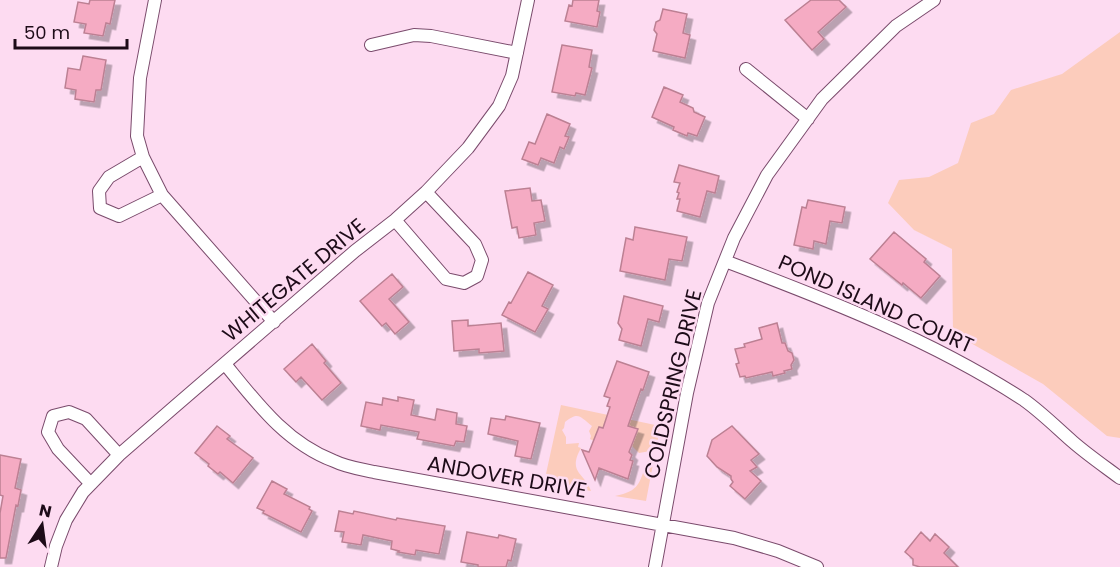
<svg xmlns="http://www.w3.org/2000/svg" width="1120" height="567" font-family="Poppins,sans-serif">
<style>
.green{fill:#fcccbc}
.building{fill:#f5abc3;stroke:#bc8093;stroke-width:1.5;filter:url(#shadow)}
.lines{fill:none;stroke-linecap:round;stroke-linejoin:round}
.street-casing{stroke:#7a4b6c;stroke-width:14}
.street{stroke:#fff;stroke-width:12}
.labels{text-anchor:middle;stroke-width:5;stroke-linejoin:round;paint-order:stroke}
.street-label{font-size:21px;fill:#1d0b18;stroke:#fddbf1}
</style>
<defs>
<filter id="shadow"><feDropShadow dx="5.5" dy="5.5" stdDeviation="0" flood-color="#0004"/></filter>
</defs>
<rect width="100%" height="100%" fill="#fddbf1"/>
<path class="green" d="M1120 32V438L1107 436 1043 384 953 333 952 249 914 230 888 203 899 180 929 177 958 163 971 123 994 114 1011 90 1062 74Z
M561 405 660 426 656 450 639 453 632 446 638 430 599 427 594 441 590 439 591 436 589 431 592 426C580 417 579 411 565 422L564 428 562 430 566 437V444L579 443 578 447 581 448C567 473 585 473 591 491L544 483Z
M654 459 646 501 615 496C640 491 639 483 647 462L649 460Z"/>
<path class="building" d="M90 0H115L110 24 106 23 103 36 84 33 86 24 74 22 78 2 89 4Z
M573 0H599L597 11 600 12 597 27 565 21 569 5 572 6Z
M811 0H839L846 7 818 32 824 39 812 50 785 20Z
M663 9 687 14 683 33 690 35 685 58 653 51 657 34 654 30 656 22 660 20Z
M562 45 592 50 589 67 592 68 585 95 576 93 575 96 552 92Z
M83 56 106 60 101 90H96L94 102 75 99 76 90 65 88 68 68 80 70Z
M664 87 683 95 680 102 693 108 694 112 705 117 697 136 688 133 687 136 673 130 674 127 652 117Z
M547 114 570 124 565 136 569 137 564 149 560 147 554 163 541 158 538 165 522 159 529 142 535 144Z
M679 165 719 176 715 193 707 191 700 217 677 211 680 199H677L679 193 677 192 680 183 674 182Z
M530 188 532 201 541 200 545 221 534 223 536 235 519 238 517 227 512 228 505 191Z
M808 200 845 207 842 223 830 221 826 244 814 241 813 249 794 245 802 207 806 208Z
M635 227 687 237 682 261 669 259 665 280 620 271 626 238 633 240Z
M894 232 926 259 924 262 940 276 921 298 903 283 902 285 870 259Z
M528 272 553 285 542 306 548 309 535 332 502 315 509 302 511 303Z
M392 274 403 287 389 299 409 322 395 334 386 323 382 326 360 301Z
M624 296 663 306 659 322 648 319 641 346 619 340 622 329 618 323Z
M468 320V326L501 323 504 351 479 353V349L454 351 452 321Z
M777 323 782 343H785L788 351 792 353 794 360 791 365 792 369 784 371 785 373 773 376 772 372 746 378 745 376 740 377 736 364 739 363 735 349 745 347 744 344 762 339 759 328Z
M312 344 326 361 324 363 341 383 322 400 301 377 296 382 284 369Z
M617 361 649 372 643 390 641 389 628 426 638 429 629 452 632 455 630 460 633 461 628 479 599 468 595 480 582 450 589 452 599 427 603 428 610 407 607 406 610 398 604 396Z
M398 397 414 400 411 415 435 420 437 409 457 413 456 424 467 426 464 442 456 441 454 446 417 439 419 432 381 425 380 430 361 426 366 402 382 405 383 398 398 401Z
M506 416 540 423 531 459 515 456 518 441 488 434 491 418 505 420Z
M217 426 230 436 227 439 253 458 233 483 220 472 218 474 208 466 209 464 195 453Z
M732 426 759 454 751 460 757 467 750 471 761 481 745 499 730 486 733 482 731 479V476L717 467 707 456 712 440Z
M0 455 21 459 15 488 21 490 18 506 16 505 6 558H0V513L3 496 0 495Z
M272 481 287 489 284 494 310 507 309 509 312 511 301 532 263 513 264 511 257 508Z
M339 511 353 514 354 511 396 520 397 518 445 526 439 554 416 550 415 555 398 552 399 551 391 549 392 541 363 535 361 545 342 542 344 532 335 531Z
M467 532 498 538 499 535 516 539 511 561 508 560 506 567H478V565L461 562Z
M921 532 930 541 935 534 949 547 944 553 958 567H920L913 565V559L905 552Z"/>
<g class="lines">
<g class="street-casing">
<path id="street" d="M155 0 140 78 137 136 143 157 162 195 274 322
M371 45 414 35 431 36 517 53
M746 69 808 119
M143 157 109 177 99 191 100 208 119 216 162 195
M395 220 446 279 464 283 477 276 482 260 475 244 426 192
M725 261C828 300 932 340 1024 400 1041 412 1057 428 1073 442 1088 455 1104 466 1120 478
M225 364C256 402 286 443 334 461 346 467 360 469 374 472L734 538 778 551 817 567
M91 484 58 449 48 432 53 416 69 412 86 419 119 455
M51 567 56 546 66 520 83 492 119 455 173 408 355 251 395 220 426 192 468 148 499 106 512 76 528 0
M655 567 687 393 708 303 734 238 767 175 822 99 896 26 934 0"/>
</g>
<use href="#street" class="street"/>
</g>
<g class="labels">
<g class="street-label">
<text transform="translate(294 280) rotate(-40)" y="7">WHITEGATE DRIVE</text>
<text transform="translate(876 304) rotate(24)" y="7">POND ISLAND COURT</text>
<text transform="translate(673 384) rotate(-77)" y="7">COLDSPRING DRIVE</text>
<text transform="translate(507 477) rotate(10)" y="7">ANDOVER DRIVE</text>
</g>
</g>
<g transform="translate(42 525) rotate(13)" stroke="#fddbf1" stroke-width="4.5" paint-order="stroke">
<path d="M0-4.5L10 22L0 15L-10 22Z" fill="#1d0b18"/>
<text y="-9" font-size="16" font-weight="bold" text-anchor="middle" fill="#1d0b18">N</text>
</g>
<path d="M15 39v9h112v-9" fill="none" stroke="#1d0b18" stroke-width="3"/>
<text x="24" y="39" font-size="18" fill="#1d0b18" stroke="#fddbf1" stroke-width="4.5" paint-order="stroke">50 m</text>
</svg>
